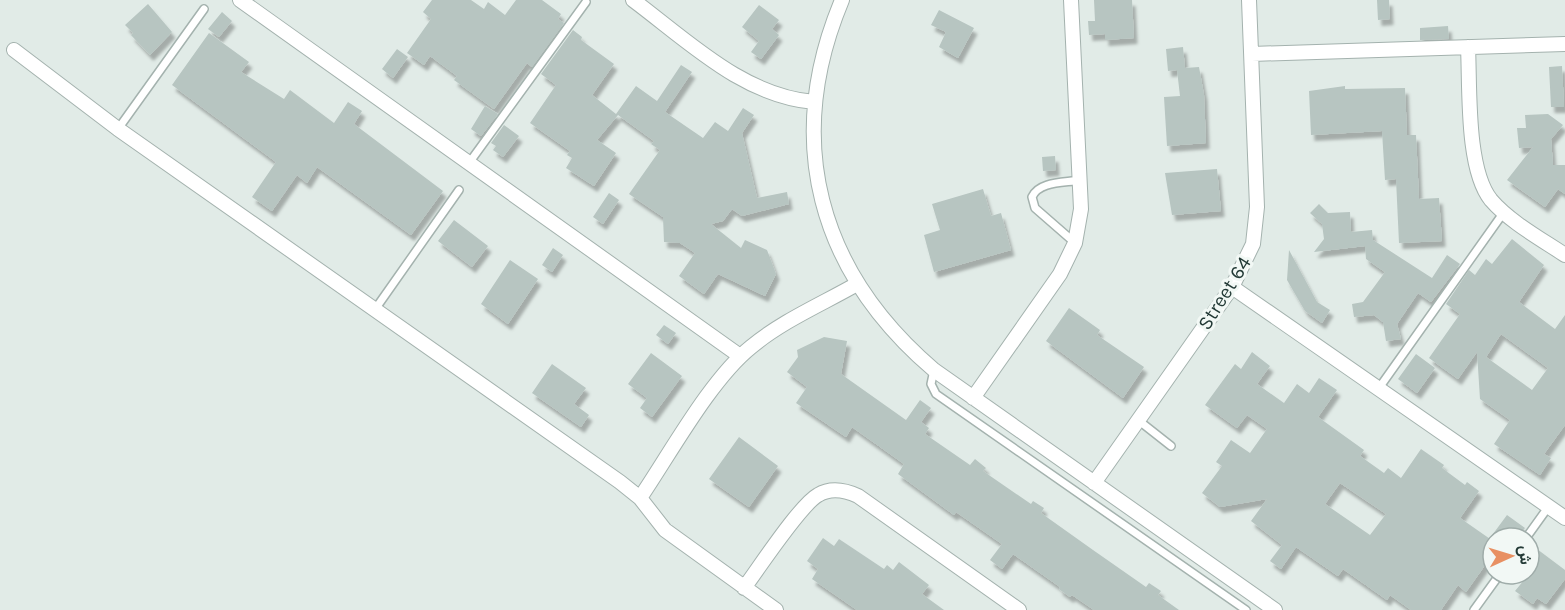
<svg xmlns="http://www.w3.org/2000/svg" width="1565" height="610" font-family="Karla,Vazirmatn,sans-serif">
<style>
.building{fill:#b7c5c1;fill-rule:evenodd;filter:url(#shadow)}
.lines{fill:none;stroke-linecap:round;stroke-linejoin:round}
.lane-casing{stroke:#a4b2ae;stroke-width:10}
.street-casing{stroke:#a4b2ae;stroke-width:16}
.lane{stroke:#fff;stroke-width:7}
.street{stroke:#fff;stroke-width:14}
.labels{text-anchor:middle;stroke-width:6;stroke-linejoin:round;paint-order:stroke}
.street-label{font-size:20px;fill:#233a36;stroke:#f2f8f5}
</style>
<defs>
<filter id="shadow"><feDropShadow dx="3.5" dy="6" stdDeviation="1.5" flood-color="#0004"/></filter>
</defs>
<rect width="100%" height="100%" fill="#e1ebe7"/>
<path class="building" d="M432 0H471L484 9 488 2 505 15 516 0H542L561 14 558 19 564 23 532 67 527 63 494 109 454 80 457 76 430 56 424 65 407 53 431 19 423 12Z
M1094 0H1132L1134 38 1105 40V34L1089 35 1088 21H1095Z
M1377 0H1389L1390 19 1378 20Z
M148 4 172 32 150 55 131 35 133 33 125 25Z
M759 5 779 20 772 29 779 35 761 59 751 52 759 41 742 27Z
M939 10 974 28 958 58 939 47 946 32 931 25Z
M222 12 232 21 219 37 208 29Z
M1448 26 1449 39 1420 40V28Z
M573 30 582 37 581 40 614 64 592 95 616 114 636 86 657 101 681 65 692 72 665 112 703 138 715 122 728 131 743 108 754 115 742 133 757 198 787 192 789 204 742 216 732 209 723 221 711 224 741 248 745 240 767 250 776 274 765 296 718 274 704 294 679 276 695 253 680 243 664 242 663 217 629 194 660 150 651 144 654 141 618 115 597 140 616 153 594 186 566 168 572 158 567 155 570 151 530 123 556 85 541 74Z
M209 33 249 62 241 72 284 99 290 90 334 123 348 102 362 111 354 124 443 191 411 235 317 167 307 183 297 175 272 211 252 197 276 162 172 85Z
M1183 47 1185 68 1199 67 1204 95 1206 143 1167 146 1164 97 1180 96 1177 70 1168 71 1166 49Z
M397 49 408 57 393 78 382 69Z
M1562 66 1564 107H1551L1549 67Z
M1345 86V89L1405 88 1407 135H1416L1419 199 1439 198 1442 241 1399 243 1396 179 1385 180 1382 131 1311 135 1309 91Z
M485 106 498 114 481 136 471 129Z
M1548 114 1563 125 1551 139 1553 165H1565V194L1558 189 1545 207 1507 180 1533 147 1519 148 1517 128H1526L1525 115Z
M504 125 519 136 503 157 493 150 496 146 491 143Z
M1055 156 1056 170 1043 171 1042 157Z
M1217 169 1221 211 1172 215 1165 173Z
M983 189 991 216 1001 213 1011 250 934 272 924 235 940 230 932 204Z
M609 193 619 200 603 224 593 217Z
M1319 204 1328 213 1350 212 1351 232 1372 230 1373 240 1432 278 1447 255 1460 264 1431 302 1418 293 1397 324 1401 339 1386 341 1383 322 1374 315 1354 317 1352 304 1363 302 1385 272 1366 259 1365 246 1314 252 1324 239 1322 224 1310 213Z
M454 220 488 246 472 267 438 241Z
M1512 239 1544 265 1519 302 1555 329 1565 315V425L1544 454 1551 458 1540 475 1494 444 1510 420 1480 399 1477 352 1458 379 1429 358 1460 314 1446 304 1469 270 1475 275 1486 259 1492 264ZM1501 334 1548 368 1532 390 1486 357Z
M553 248 563 255 552 272 542 265Z
M1289 250 1317 302 1330 310 1322 323 1305 311 1287 280Z
M510 260 538 279 508 324 481 304Z
M1069 308 1100 330 1097 335 1144 367 1123 398 1046 341Z
M664 325 676 333 668 344 656 335Z
M824 337 847 341 841 374 906 420 920 400 931 408 921 422 929 428 925 434 970 465 975 459 986 468 983 471 1031 504 1033 501 1044 508 1041 513 1093 550 1146 587 1149 583 1161 591 1158 595 1179 610H1094L1072 595 1070 597 1059 589 1060 587 1013 554 1002 569 990 560 1002 544 956 512 954 515 898 474 904 464 852 427 846 437 796 403 807 387 787 372 798 357 797 350Z
M1252 352 1270 366 1257 384 1284 403 1297 384 1309 393 1319 378 1337 390 1318 417 1364 450 1360 456 1384 473 1388 468 1401 478 1421 449 1444 465 1442 468 1465 485 1467 482 1479 491 1460 518 1493 541V554L1466 592 1458 585 1441 610H1411L1390 595 1387 600 1343 569 1338 576 1296 547 1281 569 1270 561 1282 545 1251 521 1267 499 1220 507 1202 493 1222 466 1216 462 1231 440 1250 453 1267 429 1247 415 1237 428 1205 405 1235 364 1241 369ZM1340 483 1386 514 1370 535 1325 504Z
M651 353 682 376 652 417 640 408 647 398 628 384Z
M1416 354 1435 368 1417 393 1398 379Z
M552 364 586 388 574 404 589 415 581 427 532 393Z
M739 437 778 466 749 507 709 479Z
M1507 515 1525 528 1517 538H1490Z
M823 538 834 546 839 539 884 569 887 565 893 570 899 562 929 585 922 594 944 610H857L812 579 818 569 807 561Z
M1537 549 1565 570V579L1546 604 1537 598 1533 604 1515 591 1529 574V561Z"/>
<g class="lines">
<g class="lane-casing">
<path id="lane" d="M118 129 204 9
M469 163 586 2
M1074 242 1035 208 1032 197C1039 181 1065 183 1080 180
M376 308 459 190
M934 370 931 384 936 394 1246 610
M1379 388 1504 212
M1138 420 1171 446
M1526 538 1549 506
M1474 610 1500 574"/>
</g>
<g class="street-casing">
<path id="street" d="M240 0 740 356
M633 0C688 41 743 96 814 102
M842 0C783 141 818 271 934 370L1275 610
M1468 47C1470 88 1466 169 1491 200 1510 222 1541 239 1565 255
M14 50 118 129 620 482 640 498 665 530 776 610
M1252 54 1565 44
M1232 287 1565 518
M973 398 1060 274 1075 243 1081 209 1071 0
M1094 483 1232 287 1253 244 1257 207 1249 0
M640 498C670 454 710 380 751 347 782 321 822 304 857 284
M744 588C759 568 800 505 818 495 831 487 845 490 858 496L1019 610"/>
</g>
<use href="#lane" class="lane"/>
<use href="#street" class="street"/>
</g>
<g class="labels">
<g class="street-label">
<text transform="translate(1224 293) rotate(-58)" y="7">Street 64</text>
</g>
</g>
<g transform="translate(1511 556) rotate(86)"><circle r="28" fill="#f2f8f5" stroke="#9faca9" stroke-width="1.5"/>
<path d="M0-4.5L10 22L0 15L-10 22Z" fill="#e89062"/>
<text y="-9" font-size="16" font-weight="bold" text-anchor="middle" fill="#233a36">ش</text>
</g>
</svg>
